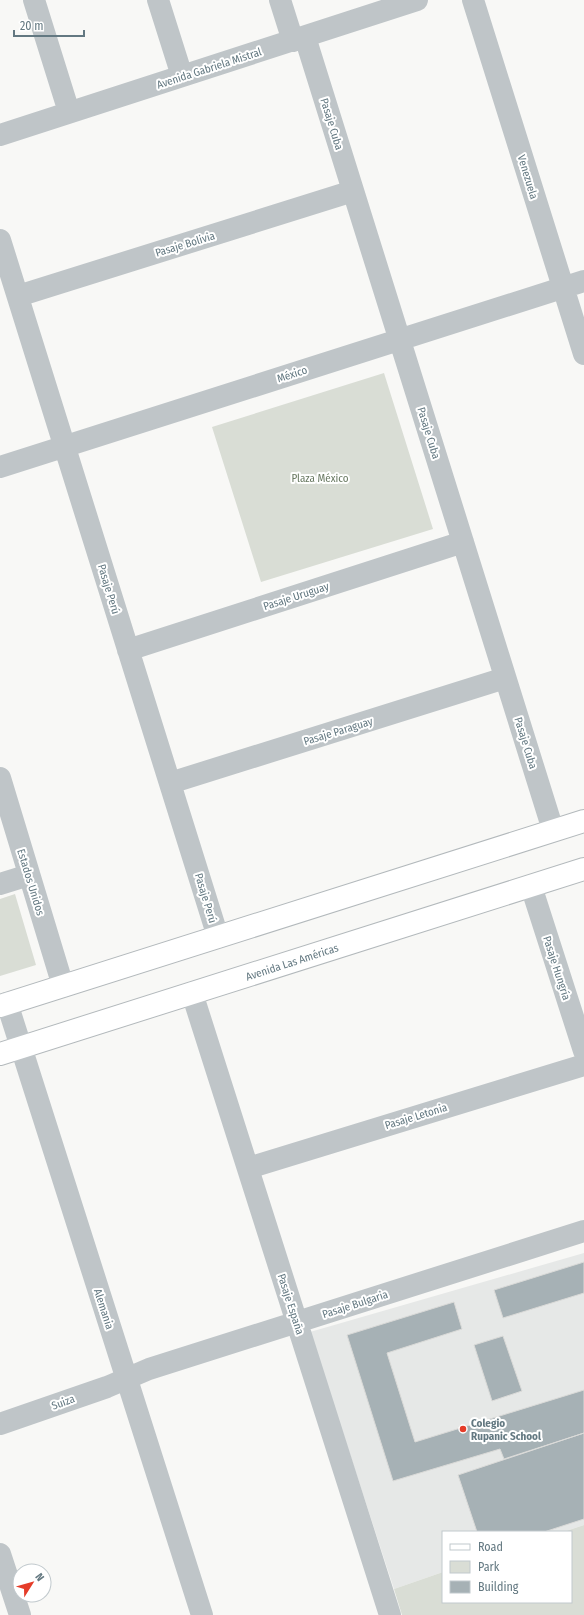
<svg xmlns="http://www.w3.org/2000/svg" width="584" height="1615" font-family="'Fira Sans Condensed',sans-serif">
<style>
.built{fill:#e6e8e7}
.green{fill:#d9ddd5}
.building{fill:#a6b1b5;stroke:#dadad8}
.lines{fill:none;stroke-linecap:round;stroke-linejoin:round}
.primary-casing{stroke:#b3b9bc;stroke-width:24}
.minor{stroke:#bfc5c8;stroke-width:22}
.primary{stroke:#fff;stroke-width:22}
.poi-dot{fill:#e53c29;stroke:#fff;stroke-width:1.5}
.labels{text-anchor:middle;stroke-width:4;stroke-linejoin:round;paint-order:stroke}
.street-label{font-size:11px;fill:#637881;stroke:#fff}
.park-label{font-size:11px;fill:#697962;stroke:#fff}
.poi-label{font-size:11px;font-weight:bold;fill:#637881;stroke:#fff;text-anchor:start}
</style>
<rect width="100%" height="100%" fill="#f8f8f6"/>
<path class="built" d="M584 1253V1525L563 1532H443V1572L394 1589 310 1332Z"/>
<path class="green" d="M384 373 433 529 261 582 212 427Z
M15 894 36 965 0 976V899Z
M584 1525V1615H402L394 1589 443 1572V1602H571V1532H563Z"/>
<path class="building" d="M584 1262V1293L503 1318 494 1290Z
M454 1302 462 1329 387 1353 415 1442 584 1390V1433L504 1459 500 1449 393 1481 347 1335Z
M503 1336 522 1391 492 1401 474 1345Z
M584 1433V1519L544 1532H477L458 1475Z"/>
<g class="lines">
<g class="primary-casing">
<path id="primary" d="M0 1006 584 821
M0 1054 584 869"/>
</g>
<path class="minor" d="M34 0 69 112
M158 0 182 76
M280 0 293 41
M473 0 584 354
M305 37 553 830
M0 135 417 0
M0 240 218 937
M18 296 353 191
M0 467 584 281
M128 650 463 542
M0 778 63 986
M170 783 505 678
M0 884 29 875
M531 886 584 1051
M192 993 390 1615
M7 1003 202 1615
M248 1168 584 1065
M0 1424 107 1387 149 1369 584 1231
M0 1554 20 1615"/>
<use href="#primary" class="primary"/>
</g>
<circle class="poi-dot" cx="463" cy="1429" r="4"/>
<g class="labels">
<g class="street-label">
<text transform="translate(209 68) rotate(-18)" y="4">Avenida Gabriela Mistral</text>
<text transform="translate(332 124) rotate(73)" y="4">Pasaje Cuba</text>
<text transform="translate(528 177) rotate(73)" y="4">Venezuela</text>
<text transform="translate(185 244) rotate(-17)" y="4">Pasaje Bolivia</text>
<text transform="translate(292 374) rotate(-18)" y="4">México</text>
<text transform="translate(429 433) rotate(73)" y="4">Pasaje Cuba</text>
<text transform="translate(109 589) rotate(73)" y="4">Pasaje Perú</text>
<text transform="translate(296 596) rotate(-18)" y="4">Pasaje Uruguay</text>
<text transform="translate(338 731) rotate(-17)" y="4">Pasaje Paraguay</text>
<text transform="translate(526 743) rotate(73)" y="4">Pasaje Cuba</text>
<text transform="translate(31 882) rotate(73)" y="4">Estados Unidos</text>
<text transform="translate(206 898) rotate(73)" y="4">Pasaje Perú</text>
<text transform="translate(292 962) rotate(-18)" y="4">Avenida Las Américas</text>
<text transform="translate(557 968) rotate(72)" y="4">Pasaje Hungría</text>
<text transform="translate(416 1116) rotate(-17)" y="4">Pasaje Letonia</text>
<text transform="translate(291 1304) rotate(72)" y="4">Pasaje España</text>
<text transform="translate(355 1304) rotate(-18)" y="4">Pasaje Bulgaria</text>
<text transform="translate(104 1309) rotate(72)" y="4">Alemania</text>
<text transform="translate(63 1402) rotate(-20)" y="4">Suiza</text>
</g>
<g class="park-label">
<text x="320" y="482">Plaza México</text>
</g>
<g class="poi-label">
<text x="471" y="1427">Colegio<tspan x="471" dy="13">Rupanic School</tspan></text>
</g>
</g>
<rect x="442" y="1531" width="130" height="72" fill="#ffffff" stroke="#c1c9cd"/>
<rect x="450" y="1544" width="20" height="6" fill="#ffffff" stroke="#c1c9cd"/>
<text x="478" y="1551" font-size="12" fill="#637881">Road</text>
<rect x="450" y="1561" width="20" height="12" fill="#d9ddd5" stroke="#c1c9cd"/>
<text x="478" y="1571" font-size="12" fill="#637881">Park</text>
<rect x="450" y="1581" width="20" height="12" fill="#a6b1b5" stroke="#c1c9cd"/>
<text x="478" y="1591" font-size="12" fill="#637881">Building</text>
<g transform="translate(32 1583) rotate(53)"><circle r="19" fill="#ffffff" stroke="#c1c9cd"/>
<path d="M0-3L7 15L0 10L-7 15Z" fill="#e53c29"/>
<text y="-6" font-size="11" font-weight="bold" text-anchor="middle" fill="#637881">N</text>
</g>
<path d="M14 30v6h70v-6" fill="none" stroke="#637881" stroke-width="2"/>
<text x="20" y="30" font-size="12" fill="#637881" stroke="#ffffff" stroke-width="3" paint-order="stroke">20 m</text>
</svg>
